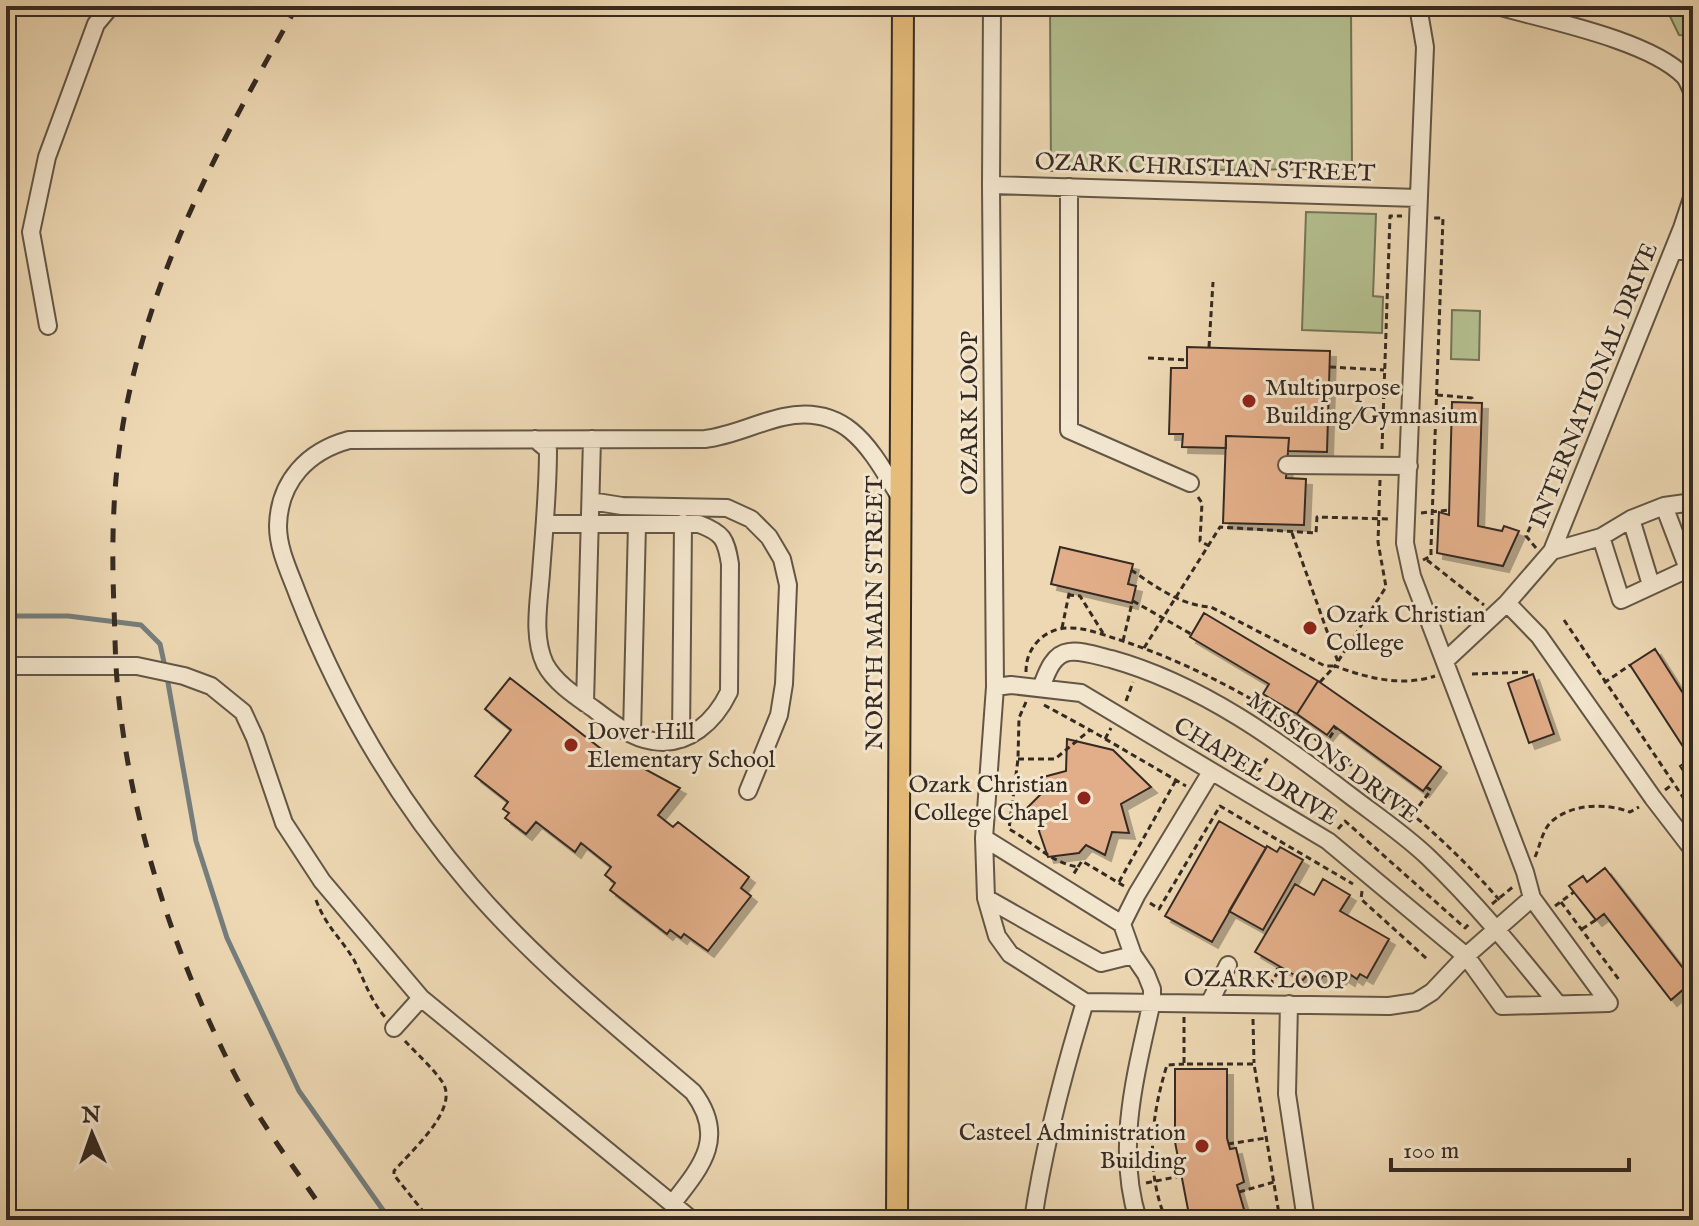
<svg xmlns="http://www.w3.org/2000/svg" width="1699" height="1226" font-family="'IM FELL English',serif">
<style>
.green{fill:#b4bf8f;stroke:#747458;stroke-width:2}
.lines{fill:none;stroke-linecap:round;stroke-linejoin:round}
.stream{stroke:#757e7d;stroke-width:5}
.building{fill:#e2ae89;stroke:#352a22;stroke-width:2;filter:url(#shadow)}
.minor-casing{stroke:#635646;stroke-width:20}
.major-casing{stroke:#352a22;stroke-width:24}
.path{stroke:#352a22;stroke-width:3;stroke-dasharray:6 4;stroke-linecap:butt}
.minor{stroke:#f3e6ce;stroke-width:16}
.major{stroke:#e6bc7a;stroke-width:20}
.rail{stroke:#352a22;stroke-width:5;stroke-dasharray:14 14;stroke-linecap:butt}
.poi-dot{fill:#8f2418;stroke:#f3e6ce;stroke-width:3}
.labels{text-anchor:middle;stroke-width:6;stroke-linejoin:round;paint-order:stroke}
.street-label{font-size:24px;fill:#352a22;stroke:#f3e6ce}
.poi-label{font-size:24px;fill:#352a22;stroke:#f3e6ce;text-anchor:start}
</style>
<defs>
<filter id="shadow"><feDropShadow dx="6" dy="6" stdDeviation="0" flood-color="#0004"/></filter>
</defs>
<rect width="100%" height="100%" fill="#edd8b3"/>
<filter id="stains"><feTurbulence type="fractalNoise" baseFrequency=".0025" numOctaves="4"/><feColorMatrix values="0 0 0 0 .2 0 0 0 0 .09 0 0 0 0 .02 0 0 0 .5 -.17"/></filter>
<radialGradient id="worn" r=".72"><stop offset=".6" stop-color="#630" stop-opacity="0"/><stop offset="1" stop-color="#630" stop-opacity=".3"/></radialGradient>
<path class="green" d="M1050 6H1351L1352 169 1051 171Z
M1665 6H1693V36L1679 35Z
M1306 212 1376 214 1373 296 1383 297 1382 333 1302 330Z
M1452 310 1480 311 1479 360 1451 359Z"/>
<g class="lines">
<path class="stream" d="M6 616H68L141 625 160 644 165 667
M167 677 196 841 227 938 299 1091 390 1220"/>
</g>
<path class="building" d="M1187 347 1330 351 1327 452 1288 451 1289 438 1226 436V448L1182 447 1183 434H1169L1171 368H1187Z
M1452 402 1482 403 1478 526 1502 531 1504 526 1519 531 1503 566 1437 553 1439 512 1449 515Z
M1226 436 1289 438 1286 478 1306 479 1304 525 1223 523Z
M1060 547 1133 564 1128 584 1136 586 1132 603 1051 584Z
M1204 613 1318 681 1297 714 1263 694 1269 684 1190 637Z
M1655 649 1693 709V787L1680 766 1691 759 1630 665Z
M1533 674 1554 734 1529 743 1508 683Z
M510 678 609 755 605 761 611 766 619 755 680 788 658 815 673 827 678 822 749 877 741 888 751 896 708 951 684 934 681 938 670 930 667 934 610 890 615 883 605 875 611 867 581 843 575 852 536 822 526 834 505 818 509 813 503 809 508 802 475 776 511 730 485 709Z
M1318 681 1441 767 1423 791 1334 726 1327 735 1297 714Z
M1067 739 1113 750 1151 787 1121 804 1129 833 1112 832 1105 855 1086 845 1079 853 1048 857 1039 831 1043 821 1025 810 1042 793 1036 779 1066 771Z
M1219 821 1266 848 1212 942 1165 916Z
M1267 846 1277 852 1280 847 1303 860 1263 930 1229 911Z
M1605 868 1693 981 1671 1000 1604 914 1596 920 1569 886 1583 876 1587 882Z
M1323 879 1350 895 1340 911 1389 939 1367 978 1360 974 1357 979 1351 975 1349 980 1342 976 1339 980 1323 975 1321 979 1314 975 1312 979 1306 976 1303 980 1255 952 1295 884 1314 895Z
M1175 1069H1227V1138L1230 1149 1236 1148 1244 1182 1237 1185 1247 1220H1190L1175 1142Z"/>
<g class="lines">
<g class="minor-casing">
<path id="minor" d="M992 6 991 185 995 687 984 838 986 898 997 936 1010 954 1085 1002 1389 1006 1416 1002 1432 992 1466 956 1532 898 1525 872 1412 576 1405 543 1425 47 1418 6
M1497 6C1546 20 1649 40 1684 76 1688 80 1690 88 1693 93
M991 185 1418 198
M1069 187V430L1190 483
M1673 251H1693
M48 326 31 232 47 157 96 24 111 6
M535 439 548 450C548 491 544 532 541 573 539 602 532 636 545 664 555 683 577 697 594 709 611 722 631 738 653 741 688 747 715 721 729 692L730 564C726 539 723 533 699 524H545
M1287 465 1409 466
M591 501 622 506 727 508 751 519 769 537 782 559 788 585 784 684 779 715 748 791
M1664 506 1693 502
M1631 519 1651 585
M1552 551 1601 537 1631 519 1664 506 1688 569 1621 600 1601 537
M1507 603 1539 636 1653 798 1693 850
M1445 661 1507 603 1552 551 1682 228 1693 195
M6 666H137L184 676 211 686 243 712 255 738 284 823 322 881 421 998 692 1220
M995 687 1011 685 1081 693 1328 841 1466 956 1502 1006 1609 1003 1532 898
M1041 688C1046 675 1052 654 1069 652 1081 650 1098 656 1111 659 1201 684 1279 741 1352 797 1377 816 1405 835 1428 857 1475 902 1516 952 1557 1003
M585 703 592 439
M632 734 637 524
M681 739 683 523
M984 838 1122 924 1133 955 1146 974 1152 989V1001C1136 1074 1115 1146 1138 1220
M986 898 1101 963 1133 955
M1122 924 1137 894 1211 772
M1210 1002 1228 965
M1289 1004 1287 1094 1306 1220
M394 1028 421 998
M672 1204C702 1166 727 1137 693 1092 616 1026 537 963 471 886 397 800 339 700 298 595 290 573 278 550 278 526 279 481 308 451 349 440L705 439C732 436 756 423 783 417 848 403 871 450 900 497
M1033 1220C1044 1145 1063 1074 1085 1002"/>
</g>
<g class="major-casing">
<path id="major" d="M897 1220 903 6"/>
</g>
<path class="path" d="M1209 347 1213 282
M1148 358 1187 360
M1330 367 1384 370
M1437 395 1472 398V402
M1382 449 1390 216H1402
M1380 480 1378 542 1386 587 1335 666C1367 678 1402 687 1435 676
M1198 497 1202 503 1200 541 1209 546
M1421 513 1449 510
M1292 533 1338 662
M1536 548 1526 536 1540 506
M1423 560 1431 556V547L1443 218H1433
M1427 560 1484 605
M1131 570C1157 587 1179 605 1211 607L1325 666H1335
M1068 595 1080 596 1103 633
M1133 601 1191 634
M1564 620 1693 812
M1062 628 1070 589
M1123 641 1132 603
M1144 648 1220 527 1316 533 1317 517 1390 519
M1026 672C1026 659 1030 649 1039 640 1046 633 1057 628 1067 628 1085 627 1103 635 1120 640 1196 665 1270 706 1335 753 1395 797 1453 846 1502 903
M1472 674 1532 672
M1320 682 1335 666
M1604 683 1630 665
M1126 701 1133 682
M1026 702 1019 718 1018 759 1009 829C1033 842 1051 863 1078 867L1073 875
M1260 704 1266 695
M1044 705 1090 730
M1273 712 1291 710
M1287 730 1297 714
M1105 739 1111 728
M1324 746 1336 728
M1018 759H1055L1090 730 1186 786
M1253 780 1269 756
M1665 790 1673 784
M1413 814 1431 790 1426 787
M1338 829 1345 821 1465 928 1471 922
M1535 857C1540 846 1542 831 1551 822 1572 803 1606 803 1630 812L1639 807
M1078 867 1082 861 1124 886
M1119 882 1176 780
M1362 891 1361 899 1427 959
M316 900C326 927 341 938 354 960 364 979 370 1000 385 1017
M1561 902 1620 981
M1150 903 1159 909 1220 806 1353 884
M1492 904 1514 886
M1555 906 1574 892
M1582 929 1596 920
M1238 982 1281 968 1272 981 1273 988
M1184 1017V1064H1254L1280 1220
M1253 1019 1254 1063
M405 1041C417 1054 433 1068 443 1083 459 1110 410 1152 394 1171V1175L430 1220
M1228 1144 1266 1138
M1146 1183 1181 1176
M1239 1192 1274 1182
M1166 1220C1145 1170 1151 1116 1167 1065L1184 1064"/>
<use href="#minor" class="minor"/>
<use href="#major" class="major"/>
<path class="rail" d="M297 6C228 129 159 254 129 394 113 465 111 536 114 608 115 632 115 656 117 680 128 811 170 944 228 1061 255 1117 295 1168 330 1220"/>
</g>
<g class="poi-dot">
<circle cx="1249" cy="401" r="8"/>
<circle cx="1310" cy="628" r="8"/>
<circle cx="571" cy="745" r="8"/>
<circle cx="1084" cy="798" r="8"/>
<circle cx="1202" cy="1146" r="8"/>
</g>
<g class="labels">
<g class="street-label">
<text transform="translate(1205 167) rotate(2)" y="8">OZARK CHRISTIAN STREET</text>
<text transform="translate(1593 385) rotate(-68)" y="8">INTERNATIONAL DRIVE</text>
<text transform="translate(969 413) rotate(-90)" y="8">OZARK LOOP</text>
<text transform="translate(874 613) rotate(-90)" y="8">NORTH MAIN STREET</text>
<text transform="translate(1333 757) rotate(36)" y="8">MISSIONS DRIVE</text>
<text transform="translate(1256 771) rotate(31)" y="8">CHAPEL DRIVE</text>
<text transform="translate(1266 979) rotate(1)" y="8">OZARK LOOP</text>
</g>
<g class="poi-label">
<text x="1265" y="395">Multipurpose<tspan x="1265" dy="28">Building/Gymnasium</tspan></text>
<text x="1326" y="622">Ozark Christian<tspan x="1326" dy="28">College</tspan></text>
<text x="587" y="739">Dover Hill<tspan x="587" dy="28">Elementary School</tspan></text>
<text x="1068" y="792" text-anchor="end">Ozark Christian<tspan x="1068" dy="28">College Chapel</tspan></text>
<text x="1186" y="1140" text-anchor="end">Casteel Administration<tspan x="1186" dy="28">Building</tspan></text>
</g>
</g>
<rect width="1699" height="1226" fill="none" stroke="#edd8b3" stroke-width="32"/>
<rect x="8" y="8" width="1683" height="1210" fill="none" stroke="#352a22" stroke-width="4"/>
<rect x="16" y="16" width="1667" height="1194" fill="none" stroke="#352a22" stroke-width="2"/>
<g transform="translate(92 1134) rotate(358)" stroke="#f3e6ce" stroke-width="6" paint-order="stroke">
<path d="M0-6L14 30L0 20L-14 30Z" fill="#352a22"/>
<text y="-12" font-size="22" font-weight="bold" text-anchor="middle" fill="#352a22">N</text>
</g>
<path d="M1391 1158v12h238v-12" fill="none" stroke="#352a22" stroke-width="4"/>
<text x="1403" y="1158" font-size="24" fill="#352a22" stroke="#f3e6ce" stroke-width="6" paint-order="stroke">100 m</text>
<rect width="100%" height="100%" filter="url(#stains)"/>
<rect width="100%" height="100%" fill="url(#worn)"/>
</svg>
